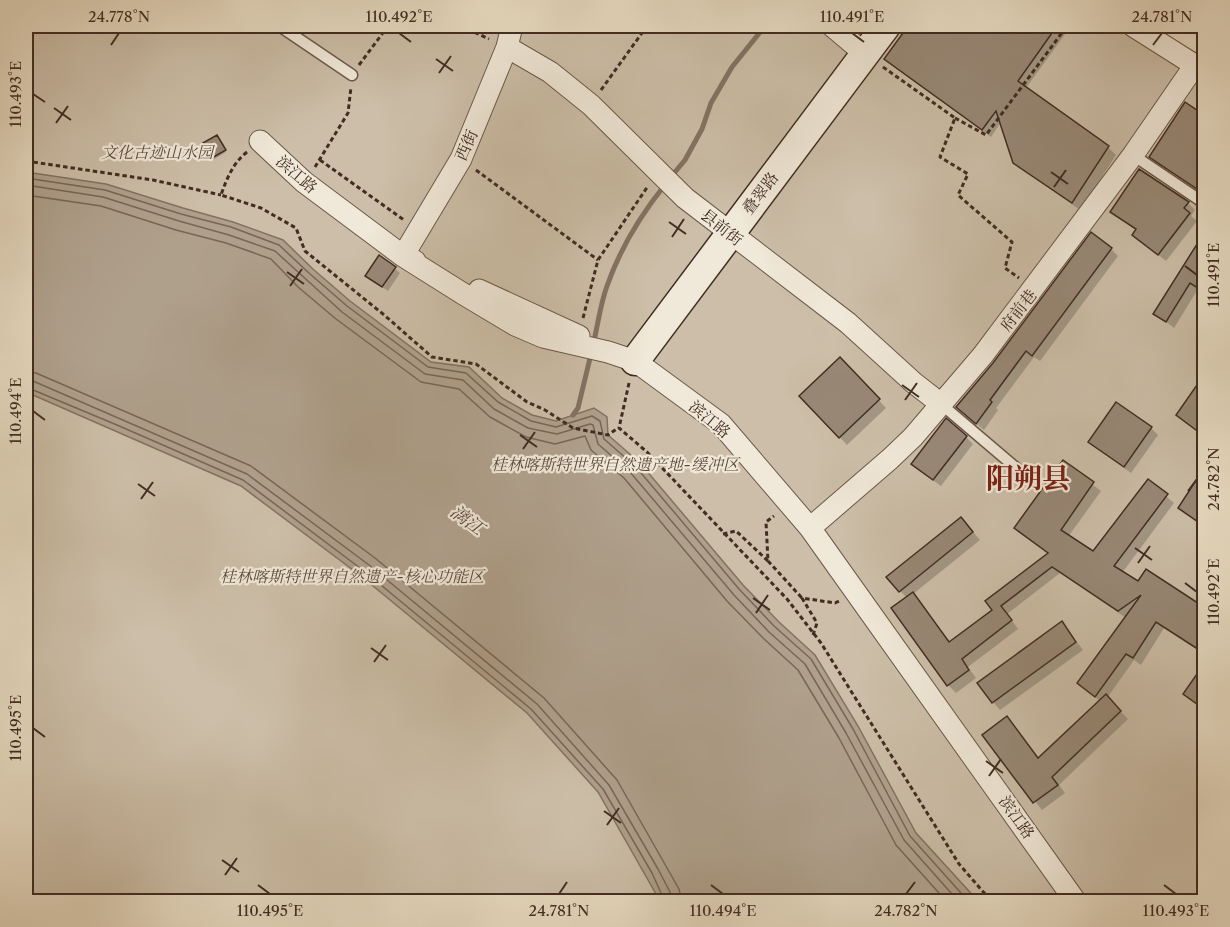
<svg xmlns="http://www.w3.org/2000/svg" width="1230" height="927" font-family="'Libre Caslon Text','Noto Serif SC',serif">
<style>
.green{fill:#ccbea8;stroke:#867665;stroke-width:1.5}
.water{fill:#afa08c;stroke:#837262;stroke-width:1.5}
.shadow{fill:#0003}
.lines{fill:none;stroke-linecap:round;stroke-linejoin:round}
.shore{stroke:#786657;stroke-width:1.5}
.stream{stroke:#837262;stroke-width:5}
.building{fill:#988876;stroke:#412d22;stroke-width:1.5}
.lane-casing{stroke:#6b594a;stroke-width:13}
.street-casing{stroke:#6b594a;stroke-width:23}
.secondary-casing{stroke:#412d22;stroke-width:31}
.path{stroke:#412d22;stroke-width:3;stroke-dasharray:4.5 3;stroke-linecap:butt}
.lane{stroke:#f0e8d8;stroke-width:10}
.street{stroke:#f0e8d8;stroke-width:21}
.secondary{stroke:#f0e8d8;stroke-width:28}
.ticks{fill:none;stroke:#412d22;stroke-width:2}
.labels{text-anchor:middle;stroke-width:4.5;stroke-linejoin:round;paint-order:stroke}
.street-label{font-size:16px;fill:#412d22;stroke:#f0e8d8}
.park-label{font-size:16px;font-style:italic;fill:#5d4a3d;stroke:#f0e8d8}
.water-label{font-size:18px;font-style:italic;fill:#5c4a3c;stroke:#f0e8d8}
.town-label{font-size:28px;font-weight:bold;fill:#7a1f14;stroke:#f0e8d8}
.neatline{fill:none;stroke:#412d22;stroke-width:2}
.ticks-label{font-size:15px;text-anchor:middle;fill:#412d22}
</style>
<rect width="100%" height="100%" fill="#e8dcc3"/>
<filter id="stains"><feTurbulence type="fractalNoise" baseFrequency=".00333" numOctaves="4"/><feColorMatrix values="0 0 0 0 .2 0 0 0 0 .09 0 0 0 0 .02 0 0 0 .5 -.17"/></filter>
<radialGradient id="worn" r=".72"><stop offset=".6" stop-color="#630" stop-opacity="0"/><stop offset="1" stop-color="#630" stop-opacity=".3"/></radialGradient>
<path class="green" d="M26 26H1109L1200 54 1204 42V901H26Z"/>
<path class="water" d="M26 172 106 184 183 208 233 222 283 240 314 270 350 301 431 362 469 367 502 398 532 415 556 421 594 408 607 417 608 435 640 463 743 585 779 622 815 655 858 726 916 833 978 901H660L598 792 527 713 361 576 241 486 26 392Z"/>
<path class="shadow" d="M910 26H1071L1026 88 1108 147 1116 155 1080 210 1023 170 1014 162 1001 122 991 137 894 67 886 59Z
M1185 104 1204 117V195L1158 164 1151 156Z
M219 139 226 152 213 160 211 158Z
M1188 203 1195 210 1191 216 1197 221 1166 261 1134 235 1137 231 1112 212Z
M1197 247 1204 252V293L1198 289 1174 328 1155 313Z
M1111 249 1118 256 1040 361 1034 357 996 408 998 410 984 430 965 414Z
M379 257 400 273 388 291 372 280Z
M840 359 886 408 847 445 801 396Z
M1204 378V437L1178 415Z
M1151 428 1158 435 1131 473 1090 442Z
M966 437 973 444 941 486 920 471Z
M1063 462 1101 491 1068 537 1094 554 1148 481 1174 503 1122 573 1138 584 1198 604 1204 593V654L1164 628 1141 665 1134 660 1107 698 1128 719 1059 785 1065 793 1042 810 984 735 1007 718 1039 759 1100 701 1078 683 1126 618 1060 573 1007 614 1018 629 968 667 976 678 956 693 948 685 907 598 900 591 968 526 980 540 913 594 951 643 994 610 1049 554 1016 528Z
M1204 471V527L1180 508Z
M1062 623 1083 650 1000 710 993 702Z
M1204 667V710L1185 694Z"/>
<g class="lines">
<path class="shore" d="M26 178 105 190 181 214 231 227 279 245 310 274 347 306 428 367 466 373 498 402 531 421 556 427 592 416 600 421 604 439 636 467 739 589 774 626 811 659 853 729 910 836 969 902
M26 185 103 197 179 221 229 235 275 251 342 312 425 374 463 380 494 409 528 428 557 434 590 424 593 425 598 444 630 472 734 595 769 632 805 664 846 733 904 840 959 902
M26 195 101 206 176 230 226 243 271 259 298 287 336 319 421 382 459 389 490 417 526 437 555 444 585 436 591 450 624 478 727 601 763 638 798 670 839 738 896 845 947 902
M26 371 36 373 251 466 375 558 544 698 617 780 679 889 682 902
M26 380 33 381 247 474 369 565 537 704 609 785 658 869 671 894 673 902
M26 387 117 425 243 480 364 571 531 709 603 789 652 873 665 902"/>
<path class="stream" d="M670 178 685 160 702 129 711 103 732 67 765 26
M593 345C598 325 600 305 607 286 620 249 640 216 664 186
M573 415 578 408 591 354"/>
</g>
<path class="building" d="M908 26H1057L1018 81 1109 146 1072 203 1013 163 996 111 982 130 884 59Z
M1185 102 1204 115V178L1197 189 1149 157Z
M217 135 226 150 210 159 201 144Z
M1139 169 1189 202 1184 208 1190 213 1158 255 1132 235 1136 229 1110 212Z
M1091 232 1112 248 1032 356 1026 351 990 400 992 402 976 424 956 407 993 363Z
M1204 233V292L1190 283 1166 322 1153 314Z
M379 255 396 267 382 287 365 276Z
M840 357 880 399 839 438 799 396Z
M1204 375V436L1176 415Z
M1116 402 1152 427 1124 467 1088 442Z
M946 418 967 436 933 480 911 464Z
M1063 460 1094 482 1061 530 1093 551 1148 479 1168 494 1114 566 1138 581 1146 569 1204 607V653L1156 622 1133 658 1126 654 1095 697 1077 683 1141 595 1118 611 1052 567 1001 606 1012 620 962 659 969 670 947 686 891 608 913 592 949 642 992 610 985 601 1048 553 1014 528Z
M1204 468V526L1178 508Z
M961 517 973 532 899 592 886 577Z
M1062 621 1076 642 992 703 977 683Z
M1204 664V709L1183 694Z
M1106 694 1121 711 1052 777 1058 785 1033 803 982 735 1007 716 1038 758Z"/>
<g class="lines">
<g class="lane-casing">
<path id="lane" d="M282 26 281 27 352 75
M1133 155 1204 203
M941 404 1028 478"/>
</g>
<g class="street-casing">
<path id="street" d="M832 26 864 53
M1133 26 1204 71
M507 47 550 72 591 105 685 198 848 323 914 383 941 404
M260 141 304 182 403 256 465 295 515 325 543 337 608 352 635 361 721 424 810 528 1076 902
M415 261 403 256 461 159 507 47 512 26
M479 290 579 336
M810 528 890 459 913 437 983 355 1133 155 1195 65"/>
</g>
<g class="secondary-casing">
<path id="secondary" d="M635 361 886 26"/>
</g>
<path class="path" d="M461 26 489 39
M359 65 388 26
M883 67 955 118 940 157 968 174 958 195 1012 242 1005 268 1019 278
M601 90 647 26
M955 118 986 135 1067 26
M247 152C233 163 227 178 221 195L261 208 296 228 305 251 383 314 432 357 476 364 527 402 545 410 573 428 608 435 618 428
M320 160 404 220
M26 161 153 180 221 195
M315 167 348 113 351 87
M476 170 598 260
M583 318 598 260 648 186
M629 383 619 428 647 452 787 599 821 643 959 864 992 902
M723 534 736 531 768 561 766 522 774 516
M768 561 802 598
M813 635 817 623 802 598 835 603 839 601"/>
<use href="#lane" class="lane"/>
<use href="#street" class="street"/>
<use href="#secondary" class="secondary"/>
</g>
<path class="ticks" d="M399 33 411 42M852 33 864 42M111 45 119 33M1153 45 1162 33M436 59 453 71M439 73 451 56M33 94 45 102M54 108 71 120M56 123 68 106M1051 172 1068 184M1054 187 1066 170M669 222 686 234M672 237 684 219M1185 266 1197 275M287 272 304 284M290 286 302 269M902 385 919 397M905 400 917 383M33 411 45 420M520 435 537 447M523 449 535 432M138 484 155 496M1188 491 1197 479M141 499 153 482M1135 548 1152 560M1138 563 1150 546M1185 583 1197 592M753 598 770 610M756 613 768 595M371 648 388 660M374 662 386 645M33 728 45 737M986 761 1003 773M989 776 1001 759M604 811 621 823M607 825 619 808M222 860 239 872M225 875 237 858M258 885 270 894M711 885 723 894M1164 885 1176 894M559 894 567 882M906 894 915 882"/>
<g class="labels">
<g class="street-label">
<text transform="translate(466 145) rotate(-66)" y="6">西街</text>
<text transform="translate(297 174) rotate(41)" y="6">滨江路</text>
<text transform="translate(760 193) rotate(-53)" y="6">叠翠路</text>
<text transform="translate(722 227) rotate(38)" y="6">县前街</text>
<text transform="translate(1018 310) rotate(-52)" y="6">府前巷</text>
<text transform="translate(710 419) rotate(40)" y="6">滨江路</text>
<text transform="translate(1017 817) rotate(55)" y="6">滨江路</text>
</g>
<g class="park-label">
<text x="157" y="158">文化古迹山水园</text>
<text x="615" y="470">桂林喀斯特世界自然遗产地-缓冲区</text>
<text x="352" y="582">桂林喀斯特世界自然遗产-核心功能区</text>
</g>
<g class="water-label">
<text transform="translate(467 520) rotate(37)" y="6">漓江</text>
</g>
<g class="town-label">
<text x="1028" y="488">阳朔县</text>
</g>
</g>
<rect width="1230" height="927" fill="none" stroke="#e8dcc3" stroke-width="66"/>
<rect x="33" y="33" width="1164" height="861" class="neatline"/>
<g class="ticks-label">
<text x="119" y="22">24.778°N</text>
<text x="399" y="22">110.492°E</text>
<text x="852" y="22">110.491°E</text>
<text x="1162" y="22">24.781°N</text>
<text transform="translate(16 94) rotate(-90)" y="5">110.493°E</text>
<text transform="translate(1214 275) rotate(-90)" y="5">110.491°E</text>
<text transform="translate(16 411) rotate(-90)" y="5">110.494°E</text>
<text transform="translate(1214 479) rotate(-90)" y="5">24.782°N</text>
<text transform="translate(1214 592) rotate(-90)" y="5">110.492°E</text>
<text transform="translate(16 728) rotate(-90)" y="5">110.495°E</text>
<text x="270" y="916">110.495°E</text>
<text x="559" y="916">24.781°N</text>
<text x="723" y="916">110.494°E</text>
<text x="906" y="916">24.782°N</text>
<text x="1176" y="916">110.493°E</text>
</g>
<rect width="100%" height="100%" filter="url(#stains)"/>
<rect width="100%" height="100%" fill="url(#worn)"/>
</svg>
